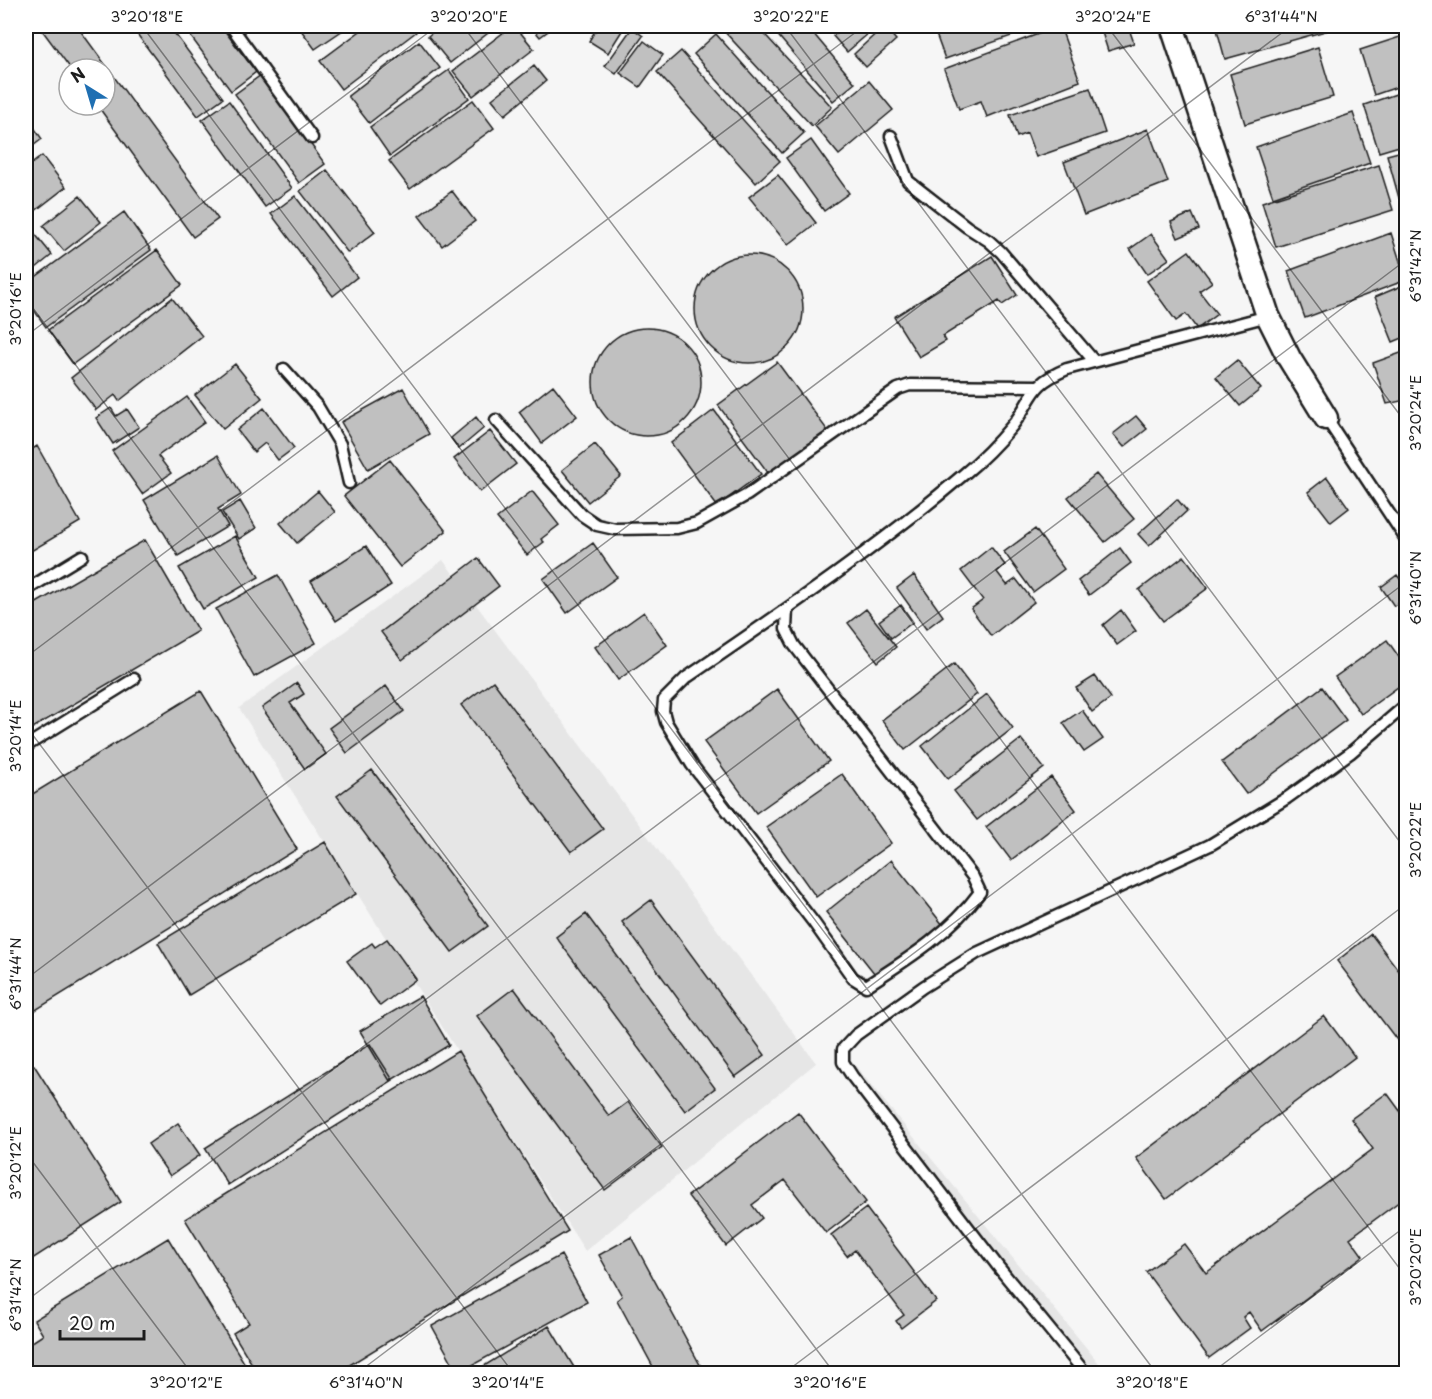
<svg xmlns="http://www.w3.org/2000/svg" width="1432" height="1399" font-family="'Playpen Sans',sans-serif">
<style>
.built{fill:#e6e6e6}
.building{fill:#c0c0c0;stroke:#1c1c1c;stroke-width:1.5}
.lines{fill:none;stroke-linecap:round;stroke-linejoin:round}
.lane-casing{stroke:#1c1c1c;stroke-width:15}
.street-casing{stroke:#1c1c1c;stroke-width:27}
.lane{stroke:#fff;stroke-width:10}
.street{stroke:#fff;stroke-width:22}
.ticks{fill:none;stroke:#1c1c1c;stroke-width:1.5;stroke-opacity:0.45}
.neatline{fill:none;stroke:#1c1c1c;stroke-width:2}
.ticks-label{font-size:15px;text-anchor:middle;fill:#1c1c1c}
</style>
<rect width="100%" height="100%" fill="#f6f6f6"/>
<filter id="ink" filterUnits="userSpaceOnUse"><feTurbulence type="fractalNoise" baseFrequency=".0167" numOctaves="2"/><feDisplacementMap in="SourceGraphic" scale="12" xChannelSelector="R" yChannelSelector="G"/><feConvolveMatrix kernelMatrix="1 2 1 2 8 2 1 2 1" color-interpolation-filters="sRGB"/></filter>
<g filter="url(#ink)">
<path class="built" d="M443 560 816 1063 585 1251 239 708Z
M840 1047 1107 1373H1082Z"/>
<path class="building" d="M39 26H77L218 219 193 237 97 105H105V69H71Z
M131 26H169L223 98 198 116Z
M183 26H221L256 72 231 91Z
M298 26H349L315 49Z
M367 26H411L416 32 341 89 320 61Z
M440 26H497L450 63 428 36Z
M512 26H515L534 49 473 96 453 71Z
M531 26H555L540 37Z
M598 26H625L608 53 589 41Z
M728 26H757L832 107 812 126 723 30Z
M770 26H807L855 83 833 101Z
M845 26H877L847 52 833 36Z
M884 26 896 40 866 67 854 54Z
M933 26H1040L945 59Z
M1060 26 1080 81 987 117 981 101 959 109 944 69Z
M1100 26H1128L1134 43 1108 51Z
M1216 26H1328L1329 30 1225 59Z
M632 28 643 36 616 74 605 66Z
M716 34 804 133 782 153 694 54Z
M1406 35V84L1374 95 1360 50Z
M419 41 440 68 369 123 348 96Z
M644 41 663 55 640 87 620 73Z
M1318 47 1333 97 1245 124 1230 74Z
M681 51 780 161 756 183 657 72Z
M534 66 546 81 505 115 492 99Z
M449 70 469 98 390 156 370 127Z
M261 75 325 164 299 183 235 94Z
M869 81 893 110 839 155 815 126Z
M1090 88 1105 133 1036 157 1027 133 1017 137 1010 115Z
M1396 94 1406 126V144L1379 152 1364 105Z
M473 100 494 128 410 189 389 161Z
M229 101 292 188 265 207 202 120Z
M1353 113 1370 163 1273 197 1256 147Z
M26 116 42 139 26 151Z
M1148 129 1168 182 1084 215 1064 162Z
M811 140 849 193 824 211 786 158Z
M1406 150V196L1399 198 1387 155Z
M42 156 66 187 26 218V168Z
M1379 165 1393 210 1276 247 1262 202Z
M327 170 375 232 348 253 300 191Z
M778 175 816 223 788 245 749 197Z
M452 191 475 221 442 246 419 216Z
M80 196 101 222 64 251 43 226Z
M295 196 357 277 333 296 271 214Z
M124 212 151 250 46 327 26 299V284Z
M1192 213 1199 229 1178 238 1171 222Z
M26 223 52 255 26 276Z
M1391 233 1406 280 1305 318 1288 271Z
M1151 234 1169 259 1147 274 1130 249Z
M157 250 182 285 73 364 48 330Z
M1189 251 1212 282 1199 291 1217 314 1197 329 1186 314 1176 321 1147 281Z
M695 309a54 54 0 1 1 108 0a54 54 0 1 1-108 0Z
M992 256 1017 295 1002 305 999 301 943 336 946 341 919 357 894 317Z
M1406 284V341L1405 337 1393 342 1375 297Z
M172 298 202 336 119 401 115 395 96 410 71 378Z
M593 382a54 54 0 1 1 108 0a54 54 0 1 1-108 0Z
M1406 351V400L1387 404 1373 363Z
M1237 360 1261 389 1240 406 1216 377Z
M777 362 828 431 769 474 718 405Z
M235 364 262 398 223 429 195 395Z
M553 385 577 416 542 443 519 412Z
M403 388 429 434 368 469 341 422Z
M187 397 205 422 158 456 171 473 142 494 112 451Z
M111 408 116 416 127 409 139 427 113 444 96 418Z
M264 408 294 448 278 460 265 443 254 452 237 430Z
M714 410 761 474 717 506 671 443Z
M1136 416 1147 429 1124 447 1113 434Z
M476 417 484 428 459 449 451 438Z
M490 431 516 464 480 492 454 459Z
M595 444 621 476 588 502 562 470Z
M37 446 80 522 26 554V453Z
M218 455 241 495 218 509 228 526 178 556 144 500Z
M390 460 446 531 400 567 344 496Z
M1096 474 1134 519 1105 542 1068 497Z
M1327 477 1349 508 1331 522 1308 492Z
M318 491 335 512 297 543 280 523Z
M532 491 559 525 541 539 544 542 527 555 497 518Z
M1177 499 1187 511 1149 546 1138 534Z
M240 501 256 528 239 539 222 512Z
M1035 529 1064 569 1033 592 1004 552Z
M235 536 259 577 203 609 179 568Z
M145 540 198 631 26 732V609Z
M593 543 617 577 567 613 543 579Z
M366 546 391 585 336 621 311 581Z
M991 547 1005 565 997 572 1007 585 1016 579 1034 602 991 636 971 609 983 600 961 571Z
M1120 548 1131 563 1089 595 1078 581Z
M1184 556 1208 588 1163 621 1139 590Z
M478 558 499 586 402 660 381 632Z
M278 575 316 643 254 677 216 609Z
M914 575 943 616 926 629 897 588Z
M1397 575 1406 587V597L1394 606 1381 587Z
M901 605 913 622 891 638 879 621Z
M866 609 896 647 878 662 848 623Z
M1121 610 1136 631 1117 645 1103 625Z
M644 612 667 645 618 680 595 647Z
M1387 640 1406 667V681L1361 714 1335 677Z
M954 664 977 694 905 750 882 720Z
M1095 676 1111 698 1092 712 1076 688Z
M493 681 603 829 571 852 461 705Z
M297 683 304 694 290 703 326 754 305 769 262 708Z
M386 686 404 711 347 753 329 728Z
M1322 687 1346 720 1246 794 1222 762Z
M777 689 829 761 756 813 704 742Z
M201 691 297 849 26 1016V798Z
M987 694 1013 728 948 779 922 746Z
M1082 710 1103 739 1084 752 1063 723Z
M1021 739 1044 768 977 820 954 791Z
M372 770 488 926 452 952 337 796Z
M842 774 891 843 816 897 766 827Z
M1051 777 1076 810 1011 860 986 827Z
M325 842 356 894 189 995 158 943Z
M891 860 947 930 882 983 826 912Z
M651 900 765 1055 735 1077 622 922Z
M586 914 715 1088 685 1111 556 937Z
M1371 934 1406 980V1052L1337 961Z
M387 939 416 979 380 1006 347 961 372 943 375 947Z
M514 988 609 1116 628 1102 662 1147 605 1190 477 1016Z
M420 996 449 1045 390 1081 360 1031Z
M1324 1016 1355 1057 1166 1199 1136 1158Z
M370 1044 393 1080 228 1185 205 1148Z
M458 1051 568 1231 335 1374H258L233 1333 249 1323 185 1219Z
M34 1065 121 1202 26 1263V1070Z
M1387 1093 1406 1119V1209L1400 1201 1350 1238 1363 1256 1262 1331 1249 1312 1243 1317 1250 1328 1209 1358 1146 1272 1184 1244 1206 1273 1373 1149 1351 1119Z
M798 1112 866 1202 826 1233 785 1180 752 1205 762 1218 726 1246 688 1196Z
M178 1123 200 1155 170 1176 148 1144Z
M866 1208 936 1301 901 1328 896 1321 904 1315 855 1250 847 1256 831 1235Z
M631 1237 705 1374H657L617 1300 622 1296 599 1255Z
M168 1238 251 1374H26V1346L43 1335 34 1320Z
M561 1255 587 1302 458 1373 432 1326Z
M549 1326 578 1374H471Z"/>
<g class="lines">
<g class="lane-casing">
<path id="lane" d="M231 26 312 138
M891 136 908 181 967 227 989 241 1001 252 1094 361
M284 369 318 407 340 444 349 483
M1326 418 1406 539
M496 420 582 515 597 525 615 529 677 528 697 523 747 495 898 389 910 385 1038 386
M26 590 82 556
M787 609 786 629 794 645 973 877 980 892C950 933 908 959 866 986L853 978 814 923 692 765 666 722 663 711 664 700 686 678C781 613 876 549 963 475 980 461 998 443 1012 426 1035 397 1028 385 1067 369L1268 316
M26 746 134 679
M1086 1374 1000 1269 852 1076 843 1062V1049L856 1035 923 987 977 953 1210 845 1287 798 1350 753 1406 705"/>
</g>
<g class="street-casing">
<path id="street" d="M1172 26 1268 316 1289 358 1326 418"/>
</g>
<use href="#lane" class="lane"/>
<use href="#street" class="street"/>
</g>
</g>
<path class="ticks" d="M142 26 1157 1374M463 26 1406 1277M785 26 1406 850M1107 26 1406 423M26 299 835 1374M26 336 437 26M26 657 864 26M26 726 514 1374M26 979 1291 26M26 1153 192 1374M26 1301 1406 260M356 1374 1406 582M783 1374 1406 904M1210 1374 1406 1226"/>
<rect width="1432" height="1399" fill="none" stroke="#fff" stroke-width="66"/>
<g transform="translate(87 87) rotate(323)"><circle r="28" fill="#ffffff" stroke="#a4a4a4" stroke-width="1.5"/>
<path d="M0-4.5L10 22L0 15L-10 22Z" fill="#1f6fb2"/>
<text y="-9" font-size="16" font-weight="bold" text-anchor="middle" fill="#1c1c1c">N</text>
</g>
<path d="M60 1330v9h84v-9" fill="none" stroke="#1c1c1c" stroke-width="3"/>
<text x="69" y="1330" font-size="18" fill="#1c1c1c" stroke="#ffffff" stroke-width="4.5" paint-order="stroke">20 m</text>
<rect x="33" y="33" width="1366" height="1333" class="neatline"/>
<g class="ticks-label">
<text x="147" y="22">3°20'18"E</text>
<text x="469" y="22">3°20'20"E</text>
<text x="791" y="22">3°20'22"E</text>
<text x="1113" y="22">3°20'24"E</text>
<text x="1281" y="22">6°31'44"N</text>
<text transform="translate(1416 266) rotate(-90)" y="5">6°31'42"N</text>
<text transform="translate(16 309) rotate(-90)" y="5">3°20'16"E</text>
<text transform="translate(1416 413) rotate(-90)" y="5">3°20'24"E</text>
<text transform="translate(1416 588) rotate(-90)" y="5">6°31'40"N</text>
<text transform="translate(16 736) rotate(-90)" y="5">3°20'14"E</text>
<text transform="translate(1416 840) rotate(-90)" y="5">3°20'22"E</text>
<text transform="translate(16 974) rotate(-90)" y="5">6°31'44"N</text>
<text transform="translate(16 1163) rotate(-90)" y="5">3°20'12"E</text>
<text transform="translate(1416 1267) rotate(-90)" y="5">3°20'20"E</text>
<text transform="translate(16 1295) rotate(-90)" y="5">6°31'42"N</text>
<text x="186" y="1388">3°20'12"E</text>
<text x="366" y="1388">6°31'40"N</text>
<text x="508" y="1388">3°20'14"E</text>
<text x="830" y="1388">3°20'16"E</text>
<text x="1152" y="1388">3°20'18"E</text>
</g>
</svg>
